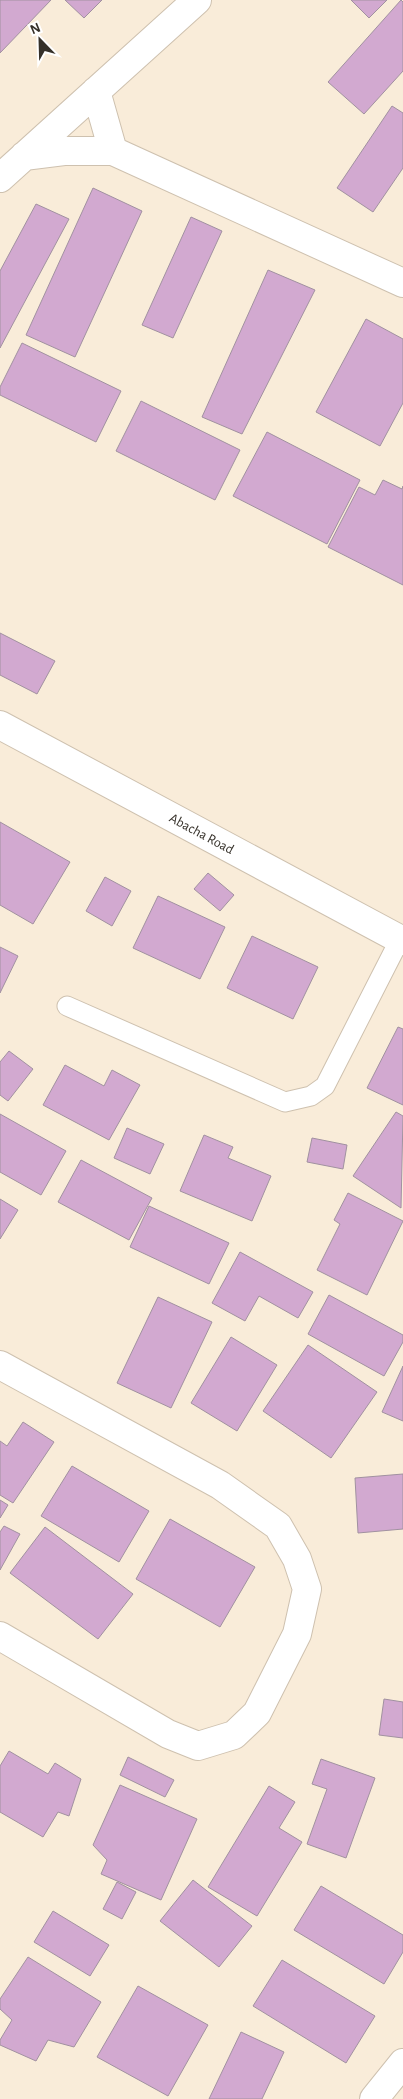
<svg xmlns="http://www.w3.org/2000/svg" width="403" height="2099" font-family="'Alegreya Sans',sans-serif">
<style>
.building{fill:#d2a9d0;stroke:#a191a0}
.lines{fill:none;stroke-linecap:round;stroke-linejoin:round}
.service-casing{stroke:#cec1af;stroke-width:21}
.minor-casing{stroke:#cec1af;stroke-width:30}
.tertiary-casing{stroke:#cec1af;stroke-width:30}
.service{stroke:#fff;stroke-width:19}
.minor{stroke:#fff;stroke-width:28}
.tertiary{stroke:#fff;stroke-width:28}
.labels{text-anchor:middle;stroke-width:4.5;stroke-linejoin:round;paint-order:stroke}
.street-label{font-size:14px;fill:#353029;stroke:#fff}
</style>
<rect width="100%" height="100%" fill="#f9ecd9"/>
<path class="building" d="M0 0H51L0 53Z
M65 0H102L84 18Z
M351 0H387L369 18Z
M401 0 403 2V71L364 114 328 82Z
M392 106 403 113V168L373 212 337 188Z
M93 188 142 211 75 357 26 335Z
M36 204 69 219 0 348V271Z
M191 217 222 231 173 338 142 325Z
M268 270 315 290 242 434 202 417Z
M366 319 403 339V403L380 446 316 412Z
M22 343 121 391 96 442 0 395V387Z
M141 401 240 450 215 500 116 451Z
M267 432 360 480 327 544 233 496Z
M383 480 402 489 403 486V585L328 547 359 487 375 495Z
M0 633 55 661 37 694 0 675Z
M0 822 70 862 33 924 0 905Z
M208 873 234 895 220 911 194 889Z
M105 877 131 891 112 926 86 911Z
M158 896 225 927 200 979 133 948Z
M252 936 318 967 293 1019 227 988Z
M0 947 18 956 0 993Z
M398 1027 403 1029V1105L367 1088Z
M9 1051 33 1069 8 1101 0 1095V1062Z
M65 1065 104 1086 112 1070 140 1085 109 1140 43 1105Z
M396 1112 403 1116 401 1208 353 1176Z
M0 1114 66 1151 41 1195 0 1172Z
M127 1128 164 1144 150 1174 114 1158Z
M204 1135 233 1147 228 1158 271 1176 252 1221 180 1191Z
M312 1138 347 1145 343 1169 307 1162Z
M81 1160 152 1198 129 1240 58 1202Z
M348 1193 403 1221 367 1295 317 1270 340 1224 334 1220Z
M0 1199 18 1210 0 1239Z
M149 1206 229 1243 209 1284 130 1247Z
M240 1252 313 1292 298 1318 259 1296 245 1321 212 1303Z
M329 1295 403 1335V1342L384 1376 308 1334Z
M158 1297 212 1322 171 1408 117 1383Z
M231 1337 277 1365 237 1431 191 1403Z
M308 1345 377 1392 331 1458 263 1411Z
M403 1366V1421L382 1412Z
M23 1422 54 1442 13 1503 0 1495V1441L7 1446Z
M72 1466 149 1511 119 1562 41 1516Z
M403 1474V1529L358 1533 355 1478Z
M0 1500 8 1505 0 1518Z
M170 1519 255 1567 220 1627 136 1579Z
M4 1526 20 1534 0 1570V1532Z
M45 1527 133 1594 98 1639 10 1573Z
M384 1699 403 1702V1738L379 1735Z
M9 1751 48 1774 55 1763 81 1779 69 1816 58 1812 43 1837 0 1812V1766Z
M128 1757 174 1780 165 1797 120 1775Z
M321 1759 375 1778 346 1858 307 1844 327 1789 312 1784Z
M120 1785 197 1819 161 1900 101 1874 107 1860 93 1845Z
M269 1786 295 1802 279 1828 302 1842 257 1916 208 1887Z
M193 1880 252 1926 219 1967 160 1921Z
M117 1882 136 1892 122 1919 103 1909Z
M321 1886 403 1935V1952L384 1984 294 1930Z
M53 1911 109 1945 90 1976 34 1942Z
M28 1957 101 2002 74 2047 48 2040 36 2061 0 2045V2040L12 2020 0 2009V1999Z
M282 1960 375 2016 346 2063 253 2006Z
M138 1986 208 2025 168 2096 97 2057Z
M241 2032 284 2052 262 2099H209Z"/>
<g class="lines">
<g class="service-casing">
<path id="service" d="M67 1006 285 1102 311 1096 325 1086 400 939"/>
</g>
<g class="minor-casing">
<path id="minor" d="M96 91 113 151 403 283
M24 156 64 151H113
M0 178 197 0
M0 1365 220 1485 278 1526 297 1559 307 1589 297 1634 257 1713 234 1735 198 1746 168 1734 0 1636
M374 2099 403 2063"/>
</g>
<g class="tertiary-casing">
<g id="tertiary">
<path id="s1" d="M0 725 403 941"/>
</g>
</g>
<use href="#service" class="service"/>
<use href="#minor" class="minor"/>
<use href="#tertiary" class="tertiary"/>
</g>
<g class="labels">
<g class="street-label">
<text dy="5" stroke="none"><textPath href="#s1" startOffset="229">Abacha Road</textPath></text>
</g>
</g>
<g transform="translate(40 40) rotate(337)" stroke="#ffffff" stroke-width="4" paint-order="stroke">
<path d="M0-4L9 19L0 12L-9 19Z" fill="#353029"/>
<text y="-8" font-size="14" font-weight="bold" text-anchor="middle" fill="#353029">N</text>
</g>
</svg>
